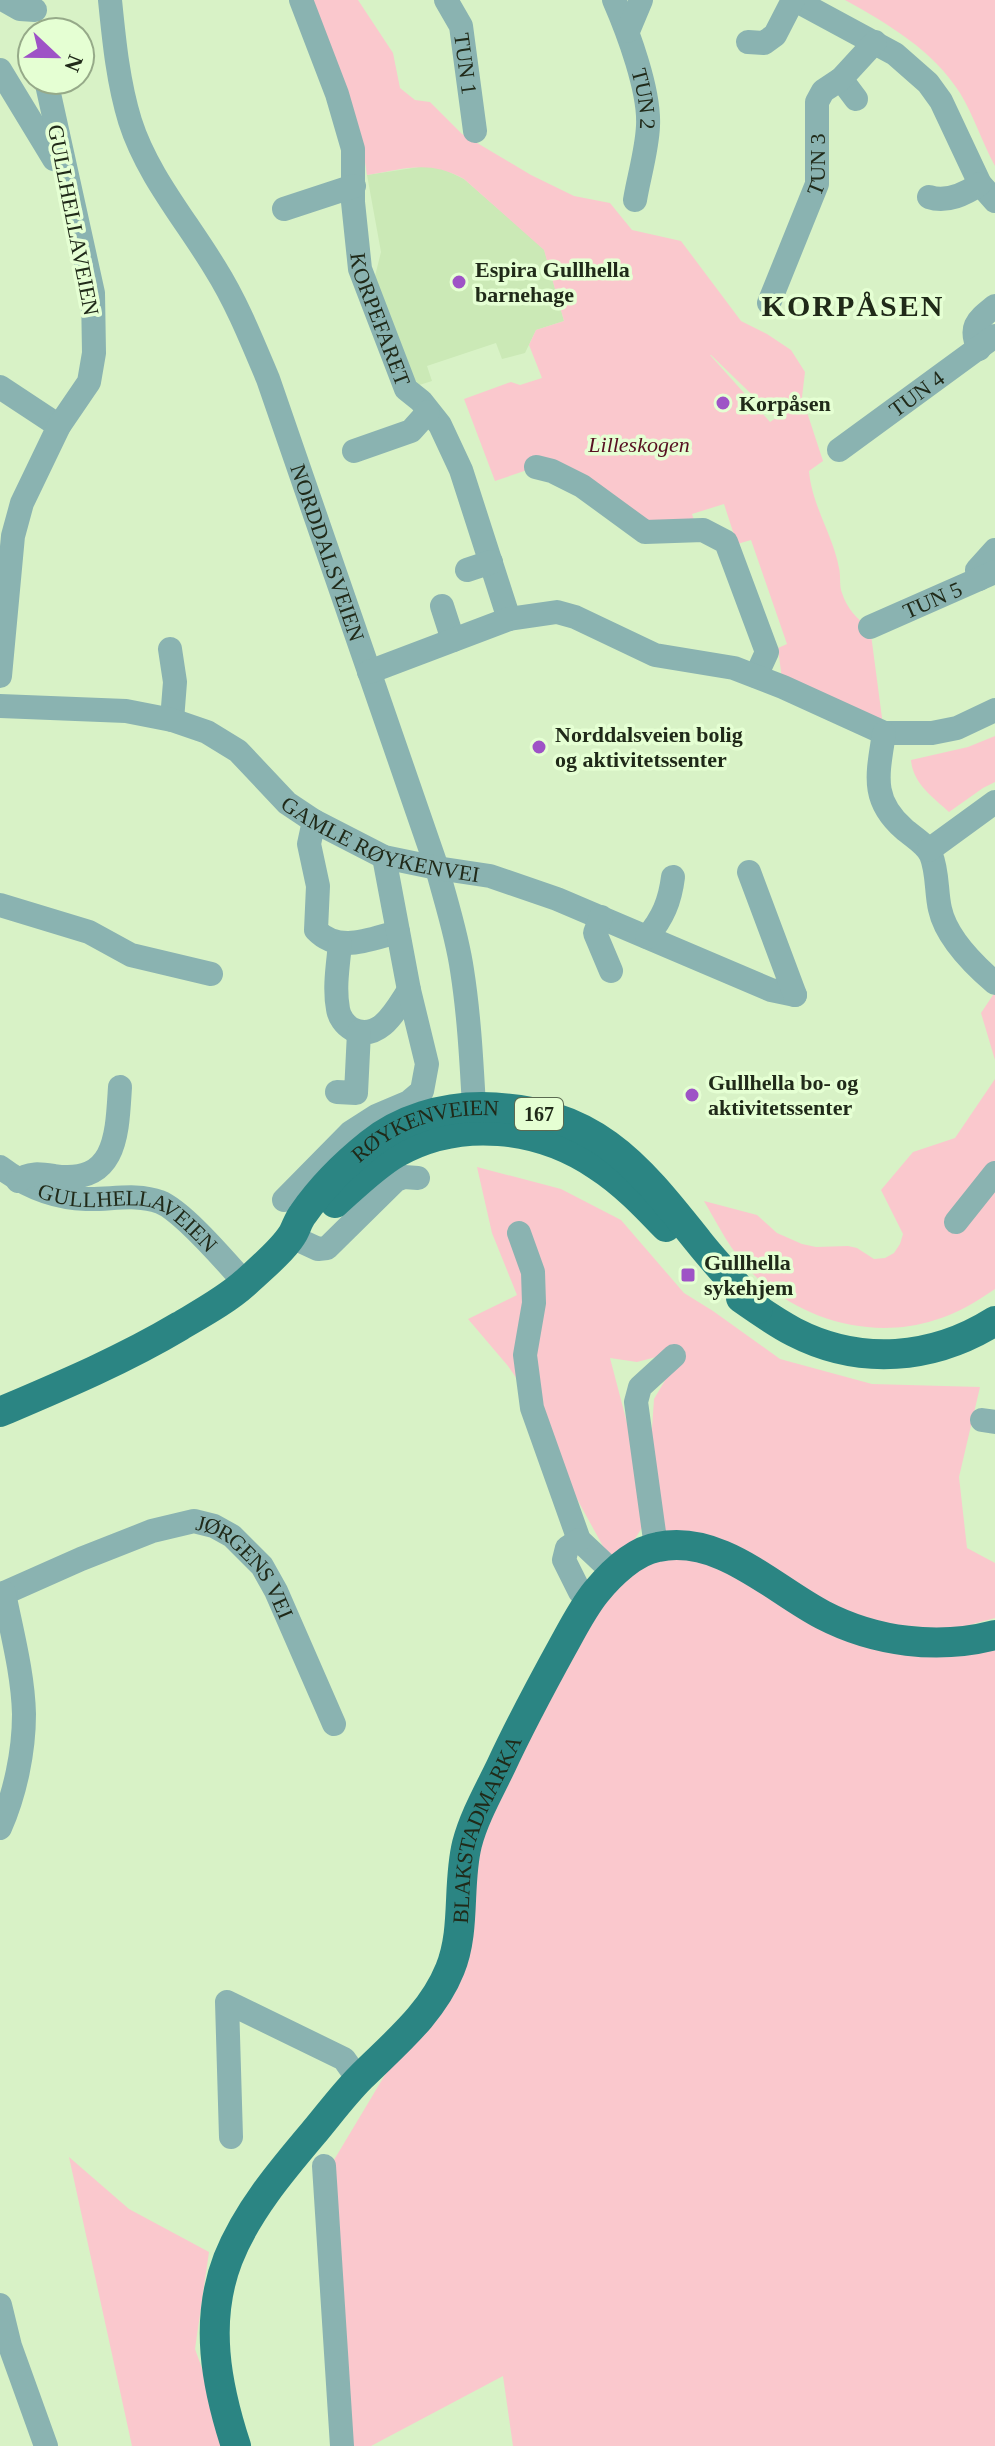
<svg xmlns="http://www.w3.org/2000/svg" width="995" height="2446" font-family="'Times New Roman',serif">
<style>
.built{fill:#cbe9b6}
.green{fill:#fac8cd;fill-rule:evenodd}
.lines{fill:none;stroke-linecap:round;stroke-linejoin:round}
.minor{stroke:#8ab3b1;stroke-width:24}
.major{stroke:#2b8583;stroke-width:30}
.poi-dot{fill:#9e53c6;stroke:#e5ffd3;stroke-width:3}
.labels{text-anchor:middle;stroke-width:7;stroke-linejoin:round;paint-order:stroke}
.shield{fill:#e5ffd3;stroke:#5b6a51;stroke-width:2}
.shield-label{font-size:20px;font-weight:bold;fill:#202a19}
.street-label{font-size:22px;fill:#202a19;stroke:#e5ffd3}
.poi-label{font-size:22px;font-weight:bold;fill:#202a19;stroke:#e5ffd3;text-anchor:start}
.park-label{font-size:22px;font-style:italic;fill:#571021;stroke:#e5ffd3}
.district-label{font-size:30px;font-weight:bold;letter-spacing:2px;fill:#202a19;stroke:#e5ffd3}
</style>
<rect width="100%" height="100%" fill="#d8f2c6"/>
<path class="built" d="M426 166 439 167 464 179 544 249 564 321 536 330 525 353 502 359 496 343 427 366 432 381 413 387 374 280 381 252 367 175Z"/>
<path class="green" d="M313 0H358L393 53 400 88 415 100 430 102 462 134 531 175 574 196 610 203 632 230 681 241 741 321 767 334 791 350 805 372 802 397 823 461 809 471C812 506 833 535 839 568 841 576 839 586 842 593 846 606 857 621 870 627L884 733 783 687 778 648 787 644 751 540 737 544 724 504 692 514 697 530 645 532 536 467 495 481 464 399 511 382 520 385 542 378 529 345 536 330 564 321 544 250 464 179C429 159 404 169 367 175L362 143ZM710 355H711L776 418 770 422Z
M845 0H995V166C982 142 974 116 960 93 933 50 888 24 845 0Z
M995 736V782L983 788 949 812C933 797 913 784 911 760L968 747Z
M995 992V1060L981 1013Z
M995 1079V1289C976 1302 956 1314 935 1320 870 1341 799 1319 752 1273 732 1253 718 1225 704 1201L757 1215 777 1233 802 1244 816 1247 848 1246 857 1248 874 1259 885 1258 894 1253 900 1244 903 1234 881 1190 913 1152 955 1138Z
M477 1167 561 1189 621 1220 684 1293 713 1311 780 1359 872 1384 980 1387 959 1477 967 1548 995 1563V1618L951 1630 909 1632 850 1616 657 1532 651 1444 654 1399 683 1350 637 1362 610 1358 637 1461 643 1526 630 1547 610 1559 560 1468 544 1418 508 1366 468 1319 517 1295 492 1233Z
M670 1544 823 1619 995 1633V2446H513L503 2376 371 2446H352L331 2165 434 1993 486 1801 582 1607Z
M69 2157 129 2209 209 2252 195 2349 230 2446H132Z"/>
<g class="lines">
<g class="minor">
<path d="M4 0 20 9 35 10"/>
<path id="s1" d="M110 0C114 40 118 82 130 121 147 175 186 220 215 268 237 303 252 341 268 379L437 868C446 902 457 935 462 970 470 1021 472 1073 475 1124"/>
<path id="s2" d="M301 0 337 94 353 149V202L360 269 406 389 421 401 440 425 461 470 509 619"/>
<path id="s3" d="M446 0 461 26 475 131"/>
<path id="s4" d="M614 0C628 32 650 91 648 126 647 150 639 176 635 200"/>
<path d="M795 0 895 54 928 83 941 101 980 184 995 201"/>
<path d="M628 31 641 0"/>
<path d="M748 42 764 43 775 35 793 0"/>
<path d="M0 70 54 159 62 161"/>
<path d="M841 79 856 99"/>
<path d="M929 197C947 203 965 194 980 184"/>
<path d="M284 209 354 186"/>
<path id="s5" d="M769 303 817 184V102L823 91 841 79 875 42"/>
<path d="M979 349C968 326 978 320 995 306"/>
<path d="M0 387 59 426"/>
<path id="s6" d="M839 450 995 336"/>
<path d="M354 451 411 431 428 412"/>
<path d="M536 467 552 471 582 486 645 532 703 530 726 542 767 652 756 676"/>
<path d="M467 570 491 562"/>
<path d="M979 579 977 570 995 550"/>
<path d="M442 606 453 640"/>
<path id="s7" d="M870 627 995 572"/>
<path d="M170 649 175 682 172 720"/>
<path d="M369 672 509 619 557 612 575 617 655 655 734 668 783 687 884 733H932L957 728 995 710"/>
<path d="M0 676 13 536 22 503 59 426 89 382 94 353 93 293 46 80"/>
<path id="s8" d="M0 706 126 711 172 720 207 732 238 751 287 803 314 821 384 857 437 868 490 876 557 899 771 990 795 995"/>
<path d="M884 733C878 774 870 799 904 829 913 837 926 844 931 855 938 872 936 892 940 909 946 937 974 965 995 983"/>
<path d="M314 821 309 844 318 886 316 930C339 954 370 939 398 932"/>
<path d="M929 850 995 802"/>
<path d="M749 872 795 995"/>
<path d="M0 905 89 932 131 955 211 974"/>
<path d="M601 917 595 933 611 971"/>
<path d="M647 937C663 918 670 901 673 877"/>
<path d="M340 944C338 965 334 988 338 1009 339 1017 345 1025 352 1029 380 1043 397 1008 409 990"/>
<path d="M337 1092 356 1093 359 1032"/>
<path id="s9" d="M0 1167C25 1186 53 1198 86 1199 110 1200 136 1193 160 1202 183 1211 227 1263 245 1283"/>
<path d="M18 1181C29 1172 41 1174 54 1176 117 1185 117 1134 120 1087"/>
<path d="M284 1200 351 1132 376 1116 409 1102 422 1091 427 1064 409 990 384 857"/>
<path d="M956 1222 995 1173"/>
<path d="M519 1233 533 1272 534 1303 525 1355 532 1408 579 1540 614 1573"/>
<path d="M292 1237 318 1249 327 1248 396 1180 404 1177 418 1178"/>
<path d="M982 1420 995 1422"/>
<path d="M579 1540 567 1548 564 1560 580 1592"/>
<path d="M656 1547 636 1402 640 1387 674 1356"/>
<path id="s10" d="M0 1595 81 1559 152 1531 194 1521 214 1526 232 1536 262 1566 276 1591 334 1724"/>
<path d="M0 1828C15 1794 24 1752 24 1714 23 1674 12 1633 4 1593"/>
<path d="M231 2137 227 2002 344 2059 358 2079"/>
<path d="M324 2166 342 2446"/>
<path d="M0 2305 10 2346 46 2446"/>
</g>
<g class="major">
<path d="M335 1203C354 1186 374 1166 396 1153 460 1117 539 1126 598 1166 623 1182 645 1205 666 1227"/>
<path d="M741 1298C758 1310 775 1322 794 1332 860 1366 933 1360 995 1321"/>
<path id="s11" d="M0 1412C61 1386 123 1360 180 1326 202 1313 226 1300 245 1283 259 1270 282 1251 292 1235 296 1229 298 1220 303 1214 321 1188 345 1164 370 1144 401 1119 443 1107 482 1107 593 1109 635 1162 698 1241 717 1265 738 1287 758 1309"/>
<path id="s12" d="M236 2446C216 2385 204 2321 228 2259 247 2211 282 2170 315 2131 330 2113 344 2094 361 2077 394 2044 432 2014 450 1969 466 1930 457 1884 467 1844 474 1817 489 1791 501 1766 520 1725 541 1686 563 1646 573 1628 583 1608 596 1592 610 1575 634 1551 658 1547 720 1534 773 1589 823 1615 875 1642 938 1650 995 1635"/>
</g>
</g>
<g class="poi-dot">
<circle cx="459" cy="282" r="8"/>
<circle cx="723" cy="403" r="8"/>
<circle cx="539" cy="747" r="8"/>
<circle cx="692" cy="1095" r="8"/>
<rect x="680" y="1267" width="16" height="16" rx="4"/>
</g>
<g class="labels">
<rect class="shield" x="515" y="1098" width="48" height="32" rx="6"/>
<g class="shield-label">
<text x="539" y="1121">167</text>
</g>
<g class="street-label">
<text dy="8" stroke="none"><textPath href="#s3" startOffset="68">TUN 1</textPath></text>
<text dy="8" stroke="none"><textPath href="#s4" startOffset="104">TUN 2</textPath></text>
<text dy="8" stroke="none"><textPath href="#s5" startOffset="148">TUN 3</textPath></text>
<text transform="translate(74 220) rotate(79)" y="8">GULLHELLAVEIEN</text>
<text dy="8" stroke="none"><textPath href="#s2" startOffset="332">KORPEFARET</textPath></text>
<text dy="8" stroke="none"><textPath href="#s6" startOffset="96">TUN 4</textPath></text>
<text dy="8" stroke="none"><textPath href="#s1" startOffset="600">NORDDALSVEIEN</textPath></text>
<text dy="8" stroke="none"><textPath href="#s7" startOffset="68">TUN 5</textPath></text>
<text dy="8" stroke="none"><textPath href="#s8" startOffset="420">GAMLE RØYKENVEI</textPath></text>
<text dy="8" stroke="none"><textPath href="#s11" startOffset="524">RØYKENVEIEN</textPath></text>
<text dy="8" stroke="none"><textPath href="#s9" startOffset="142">GULLHELLAVEIEN</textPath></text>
<text dy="8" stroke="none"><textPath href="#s10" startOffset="280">JØRGENS VEI</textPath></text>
<text dy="8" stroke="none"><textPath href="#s12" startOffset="704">BLAKSTADMARKA</textPath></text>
</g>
<g class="poi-label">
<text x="475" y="277">Espira Gullhella<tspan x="475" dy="25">barnehage</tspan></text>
<text x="739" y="411">Korpåsen</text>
<text x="555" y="742">Norddalsveien bolig<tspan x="555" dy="25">og aktivitetssenter</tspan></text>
<text x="708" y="1090">Gullhella bo- og<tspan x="708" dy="25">aktivitetssenter</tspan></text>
<text x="704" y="1270">Gullhella<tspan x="704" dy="25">sykehjem</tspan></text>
</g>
<g class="park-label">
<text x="639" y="452">Lilleskogen</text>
</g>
<g class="district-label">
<text x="853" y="316">KORPÅSEN</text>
</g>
</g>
<g transform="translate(56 56) rotate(112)"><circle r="38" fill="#e5ffd3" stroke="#96aa89" stroke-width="2"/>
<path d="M0-6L14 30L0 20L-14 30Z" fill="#9e53c6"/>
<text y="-12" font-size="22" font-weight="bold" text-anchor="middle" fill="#202a19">N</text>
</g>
</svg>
